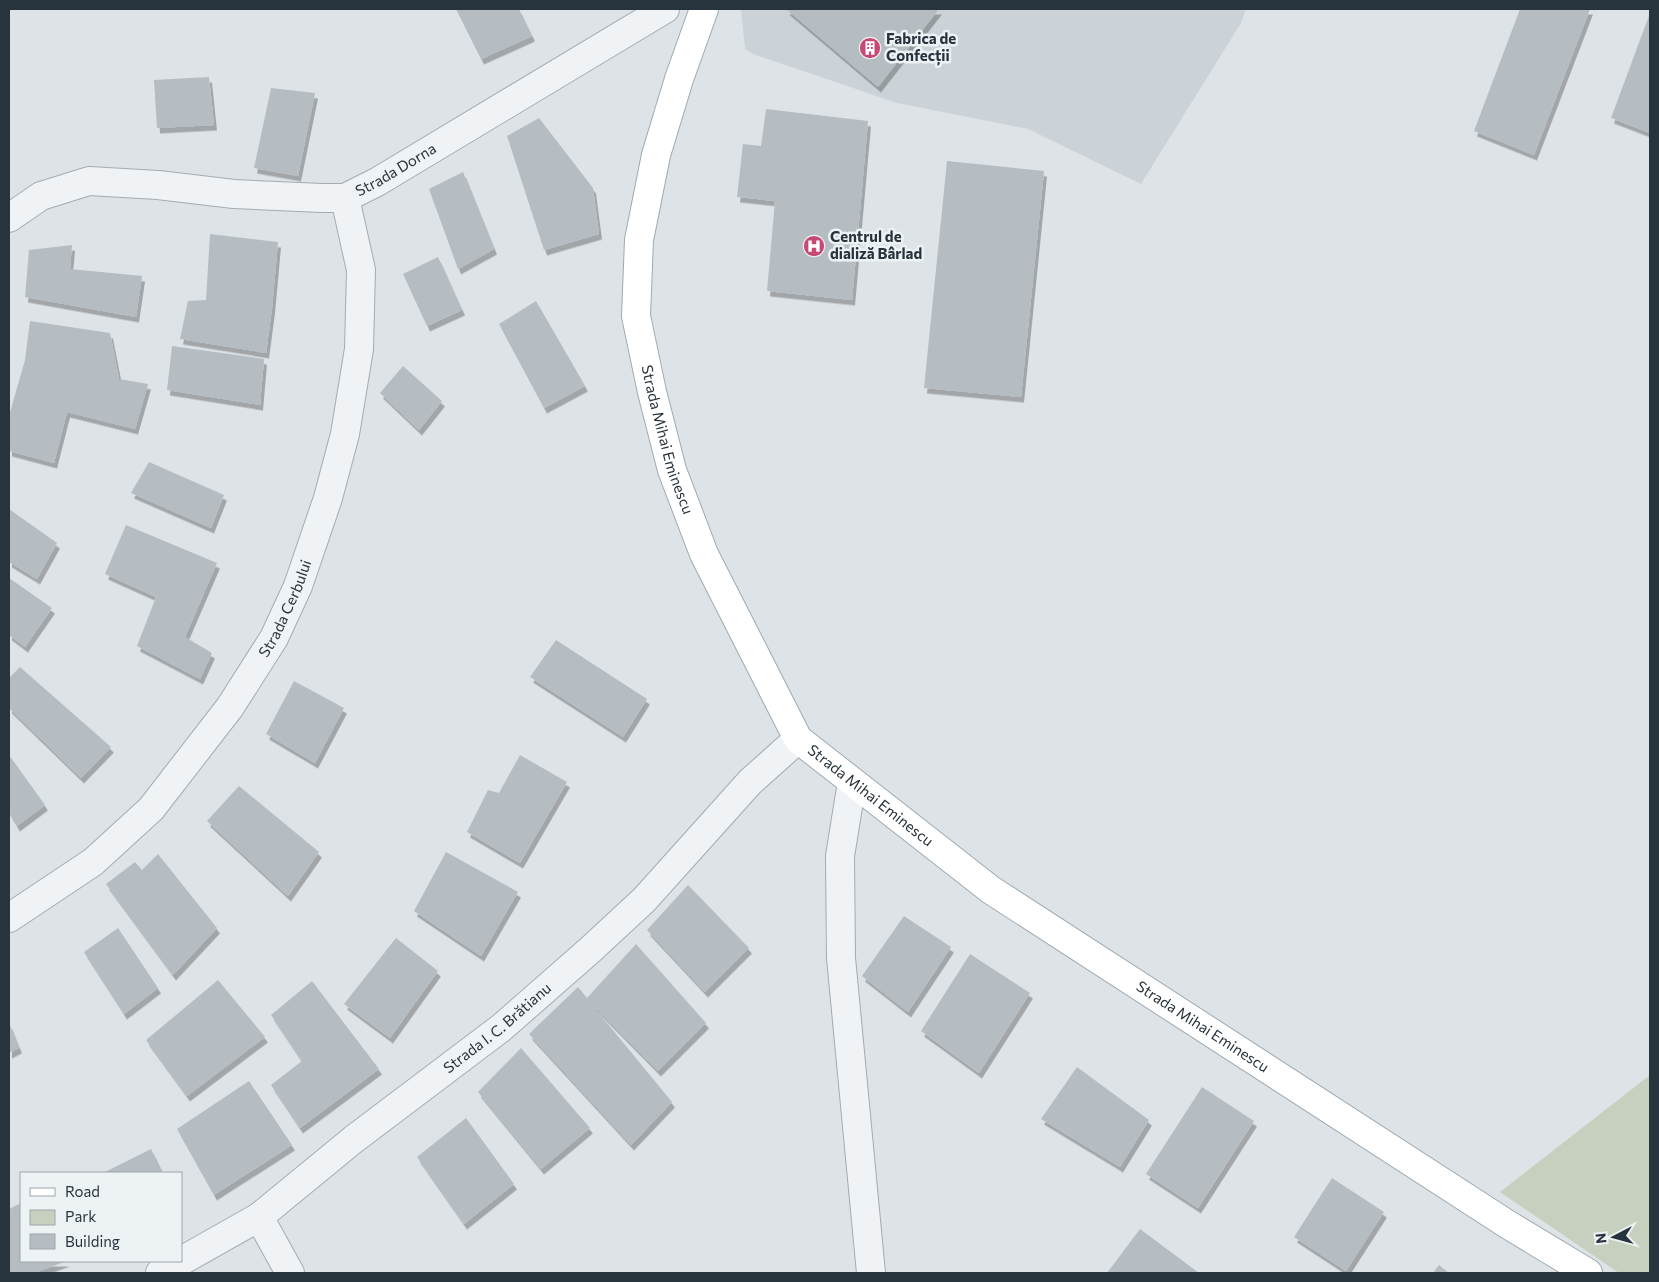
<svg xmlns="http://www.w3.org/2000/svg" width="1659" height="1282" font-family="Commissioner,sans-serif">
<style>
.built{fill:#ccd3d8}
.green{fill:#c7d0bf}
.building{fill:#b5bdc3;filter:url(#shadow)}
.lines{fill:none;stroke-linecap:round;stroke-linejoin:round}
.minor-casing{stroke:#a4abb1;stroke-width:30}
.major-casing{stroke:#9eaab2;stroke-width:30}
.minor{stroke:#f0f3f5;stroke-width:28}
.major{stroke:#fff;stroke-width:28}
.labels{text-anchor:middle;stroke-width:5;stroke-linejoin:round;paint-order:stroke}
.poi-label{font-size:15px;font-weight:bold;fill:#28343d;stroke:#edf2f4;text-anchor:start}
.street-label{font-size:15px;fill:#28343d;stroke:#edf2f4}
</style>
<defs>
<filter id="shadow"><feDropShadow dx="3" dy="5.5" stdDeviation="0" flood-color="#0004"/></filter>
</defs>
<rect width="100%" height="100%" fill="#dee3e7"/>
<path class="built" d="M741 9H1246L1241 23 1141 184 1028 129 897 103 753 54 745 49Z"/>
<path class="green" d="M1650 1075V1273H1619L1500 1192Z"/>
<path class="building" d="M456 9H519L532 36 481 59Z
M786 9H939L878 87Z
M1520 9H1590L1534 155 1474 131Z
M1650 13V133L1611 118Z
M209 77 214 125 157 128 154 80Z
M271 88 315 93 298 176 254 168Z
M766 109 868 121 852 300 767 291 775 201 737 197 743 144 761 146Z
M539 118 593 188 599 234 544 250 507 136Z
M947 161 1044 171 1021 397 924 388Z
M463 172 494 249 458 269 429 189Z
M210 234 278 242 272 308 266 353 180 339 188 301 206 300Z
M72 245 70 269 142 276 136 317 25 297 29 250Z
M438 257 462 310 427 326 403 274Z
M536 301 585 386 544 408 499 324Z
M30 321 110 333 119 379 148 384 135 429 67 412 54 463 9 451V416L25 360Z
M172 346 264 359 260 405 167 390Z
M403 366 442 401 419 430 380 393Z
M149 462 224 495 211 528 131 493Z
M9 509 57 543 37 579 9 562Z
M126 525 217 563 185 637 212 653 200 679 137 646 156 597 105 574Z
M9 578 52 608 25 647 9 635Z
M556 640 647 699 623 737 530 677Z
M20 667 111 747 81 778 9 708V678Z
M294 681 344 708 315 763 266 734Z
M9 755 45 805 17 826 9 813Z
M520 755 567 782 520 863 467 832 488 790 499 793Z
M239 786 319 852 288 896 207 821Z
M446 852 518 892 481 956 414 911Z
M158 854 217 928 173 975 106 884 135 862 142 870Z
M688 885 749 948 705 992 647 930Z
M904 916 951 947 908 1012 862 976Z
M118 928 158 988 124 1014 84 952Z
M396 938 438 971 390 1038 344 1004Z
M636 944 706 1023 658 1071 589 1001 672 1102 631 1145 529 1034 578 987 587 998Z
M970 954 1030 993 979 1073 921 1031Z
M218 980 265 1037 187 1096 146 1040Z
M312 981 379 1069 300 1128 271 1085 302 1061 271 1015Z
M9 1023 19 1048 9 1053Z
M521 1048 590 1128 541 1169 478 1092Z
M1077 1067 1149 1120 1120 1167 1041 1119Z
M249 1081 292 1145 214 1195 177 1129Z
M1202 1087 1254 1121 1198 1208 1146 1174Z
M466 1118 514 1184 464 1224 417 1157Z
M151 1149 163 1173H103Z
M1332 1178 1384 1212 1346 1271 1294 1237Z
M21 1203V1261H67L34 1273H9V1209Z
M1140 1229 1199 1273H1107Z
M1439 1265 1449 1273H1433Z"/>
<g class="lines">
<g class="minor-casing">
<g id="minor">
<path id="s1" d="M9 218 41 196 89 181 158 185 234 194 322 198H345L377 182 665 9"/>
<path d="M852 782 840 856 841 958 871 1273"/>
<path id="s2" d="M9 918 93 862 151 809 230 707 274 638 298 586 328 498 345 434 359 349 361 270 345 198"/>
<path d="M259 1217 290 1273"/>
<path id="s3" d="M160 1273 259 1217 354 1139 501 1028 590 950 644 900 750 782 798 739"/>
</g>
</g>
<g class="major-casing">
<g id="major">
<path id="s4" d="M704 9 679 79 656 155 639 240 636 316 652 392 672 470 704 554 798 739 991 890 1507 1224 1588 1273"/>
</g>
</g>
<use href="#minor" class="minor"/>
<use href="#major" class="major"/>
</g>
<defs>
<g id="building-disc" transform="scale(1.125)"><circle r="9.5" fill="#c64875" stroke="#edf2f4"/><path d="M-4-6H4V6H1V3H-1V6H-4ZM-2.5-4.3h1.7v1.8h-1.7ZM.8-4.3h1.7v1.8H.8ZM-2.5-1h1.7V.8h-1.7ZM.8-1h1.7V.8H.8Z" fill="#fff"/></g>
<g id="hospital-disc" transform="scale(1.125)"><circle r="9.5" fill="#c64875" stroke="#edf2f4"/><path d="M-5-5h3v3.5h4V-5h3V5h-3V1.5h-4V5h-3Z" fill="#fff"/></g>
</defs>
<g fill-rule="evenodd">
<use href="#building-disc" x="870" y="48"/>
<use href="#hospital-disc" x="814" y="246"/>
</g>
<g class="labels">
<g class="poi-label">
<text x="886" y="44">Fabrica de<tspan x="886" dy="17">Confecții</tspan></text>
<text x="830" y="242">Centrul de<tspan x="830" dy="17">dializă Bârlad</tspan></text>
</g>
<g class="street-label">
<text dy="5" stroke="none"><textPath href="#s1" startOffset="404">Strada Dorna</textPath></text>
<text dy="5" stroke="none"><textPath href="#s4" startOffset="444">Strada Mihai Eminescu</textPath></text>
<text dy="5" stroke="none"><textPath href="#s2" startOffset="422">Strada Cerbului</textPath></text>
<text dy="5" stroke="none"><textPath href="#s4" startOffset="864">Strada Mihai Eminescu</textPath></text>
<text dy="5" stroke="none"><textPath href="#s3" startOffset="418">Strada I. C. Brătianu</textPath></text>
<text dy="5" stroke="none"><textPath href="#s4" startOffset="1269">Strada Mihai Eminescu</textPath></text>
</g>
</g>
<rect width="1659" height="1282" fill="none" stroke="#28343d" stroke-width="20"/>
<rect x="20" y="1172" width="162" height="90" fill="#edf2f4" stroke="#9ea6ab"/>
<rect x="30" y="1188" width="25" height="8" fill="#ffffff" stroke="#9ea6ab"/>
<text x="65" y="1197" font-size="15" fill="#28343d">Road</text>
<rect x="30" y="1210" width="25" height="15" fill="#c7d0bf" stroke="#9ea6ab"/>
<text x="65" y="1222" font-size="15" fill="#28343d">Park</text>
<rect x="30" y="1234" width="25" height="15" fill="#b5bdc3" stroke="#9ea6ab"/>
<text x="65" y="1247" font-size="15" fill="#28343d">Building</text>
<g transform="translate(1614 1237) rotate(264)" stroke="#edf2f4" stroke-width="4" paint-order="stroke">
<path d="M0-4L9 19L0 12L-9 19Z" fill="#28343d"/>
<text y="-8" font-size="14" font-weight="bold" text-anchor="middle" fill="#28343d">N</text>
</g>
</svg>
